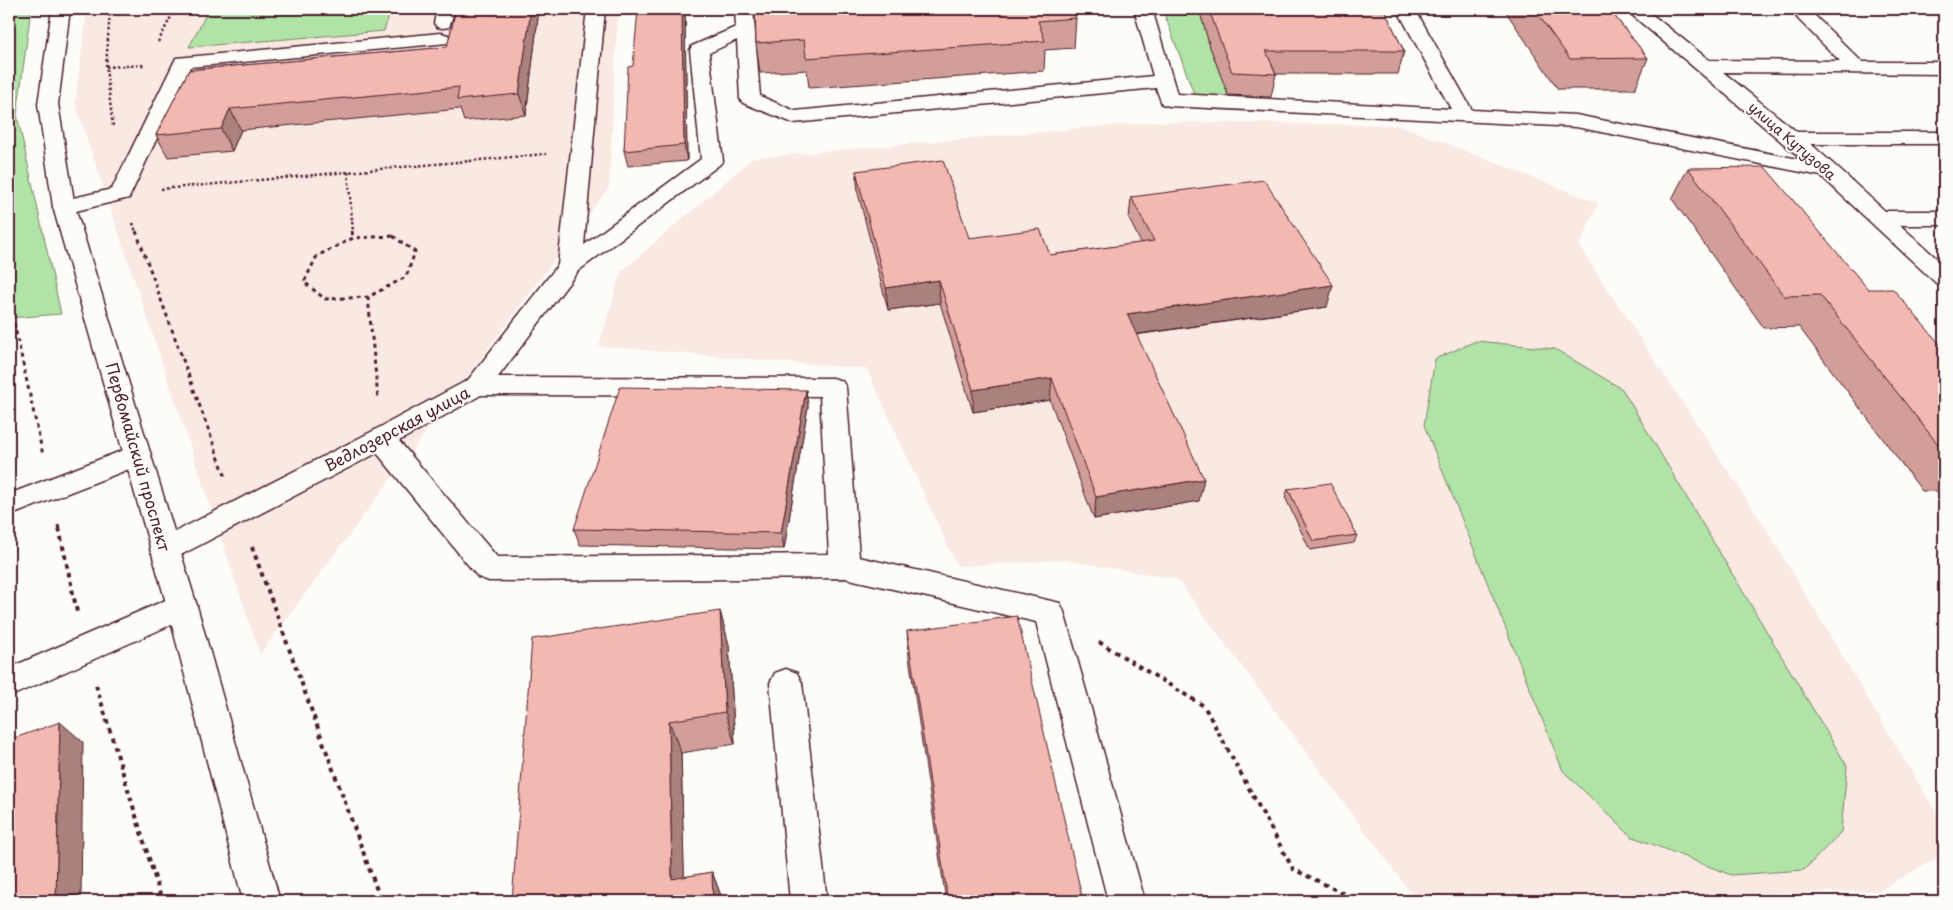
<svg xmlns="http://www.w3.org/2000/svg" width="1953" height="910" font-family="'Playpen Sans',sans-serif">
<style>
.built{fill:#fae8e2}
.green{fill:#afe4a6;stroke:#7c8268}
.lines{fill:none;stroke-linecap:round;stroke-linejoin:round}
.minor-casing{stroke:#4a1f2b;stroke-width:3}
.major-casing{stroke:#4a1f2b;stroke-width:3}
.path-far2{stroke:#4a1f2b;stroke-width:2.5;stroke-dasharray:2.5 2.5;stroke-linecap:butt}
.path-far1{stroke:#4a1f2b;stroke-width:3;stroke-dasharray:4 4;stroke-linecap:butt}
.path{stroke:#4a1f2b;stroke-width:4;stroke-dasharray:4.5 4.5;stroke-linecap:butt}
.minor{fill:#fdfcf7;fill-rule:evenodd}
.major{fill:#fdfcf7;fill-rule:evenodd}
.wall{fill:#d29e99;stroke:#4a1f2b}
.shaded-wall{fill:#ab817d;stroke:#4a1f2b}
.building{fill:#f4b8b2;stroke:#4a1f2b}
.labels{text-anchor:middle;stroke-width:4;stroke-linejoin:round;paint-order:stroke}
.far-street-label{font-size:14px;fill:#4a1f2b;stroke:#fdfcf7}
.street-label{font-size:16px;fill:#4a1f2b;stroke:#fdfcf7}
</style>
<rect width="100%" height="100%" fill="#fdfcf7"/>
<filter id="ink" filterUnits="userSpaceOnUse"><feTurbulence type="fractalNoise" baseFrequency=".02" numOctaves="2"/><feDisplacementMap in="SourceGraphic" scale="10" xChannelSelector="R" yChannelSelector="G"/><feConvolveMatrix kernelMatrix="1 2 1 2 8 2 1 2 1" color-interpolation-filters="sRGB"/></filter>
<g filter="url(#ink)">
<path class="built" d="M87 9H618L609 187 260 654 75 103Z
M1152 122 1399 125 1598 203 1579 246 1765 527 1944 826V854L1878 891 1417 901 1177 579 1064 560 957 566 867 369 599 346 621 272 753 158Z"/>
<path class="green" d="M9 9H31L17 115 61 314 9 318Z
M209 9H391L384 31 189 47Z
M1153 9H1199L1210 46 1230 98 1196 99 1164 13H1155Z
M1476 341 1555 349 1622 389 1847 766 1841 832 1804 870 1731 875 1631 836 1563 771 1424 425 1435 359Z"/>
<g class="lines">
<g class="minor-casing">
<path id="minor" d="M437 9H455L449 27 443 28 437 27 434 23Z
M587 9H605L584 245 701 159 690 50 692 46 736 27 735 9H753L760 96 795 111 1153 76 1134 9H1152L1177 94 1451 109 1397 9H1415L1472 110 1576 115 1803 160 1625 9H1645L1709 60 1840 61 1799 20 1796 16 1799 12 1805 11 1811 12 1862 62H1944V74L1723 72 1797 132H1944V144H1811L1885 211H1944V225H1900L1944 265V285L1936 283 1821 176 1576 127 1169 106 1162 104 1156 88 793 123 743 103 740 99 737 40 709 53 723 161 719 165 578 271 498 377 833 378 842 381 846 387 859 557 1060 603 1064 612 1145 901H1108L1036 622 845 578 489 581 478 577 377 453 175 558 165 562 155 558 150 550 155 542 371 432 468 380 558 265ZM481 395 820 396 829 554 497 557 399 441Z
M441 33 448 35 450 39 448 43 190 67 129 198 64 214 56 212 53 207 56 202 112 189 176 58Z
M137 445 147 448 151 455 147 462 9 516V494Z
M182 593 193 597 197 606 193 615 9 697V668Z
M786 669 797 673 802 683 827 901H790L770 683 775 673Z"/>
</g>
<g class="major-casing">
<path id="major" d="M52 9H70L58 104 75 207 197 606 280 901H243L167 606 53 207 38 104Z"/>
</g>
<path class="path-far2" d="M110 9 106 67 113 127
M9 12 15 9
M158 42 175 9
M106 67 145 65
M348 172 353 232
M161 189 546 154
M133 223 136 232"/>
<path class="path-far1" d="M136 231 226 478
M352 231 353 238
M393 236 415 252 406 277 368 297 325 299 304 282 317 256 353 238Z
M368 297 378 398
M9 300 43 455
M58 525 59 530"/>
<path class="path" d="M59 528 77 612
M252 547 381 901
M1099 642 1204 706 1293 869 1359 901
M96 685 162 901"/>
<use href="#minor" class="minor"/>
<use href="#major" class="major"/>
</g>
<path class="wall" d="M456 9H539L526 115 464 121 460 109 241 130 232 151 168 157 156 135 189 70 447 47Z
M685 9 687 161 628 166 624 151 633 66Z
M755 9 1076 18 1074 48 1045 50 1044 71 809 88 807 70 760 73 756 43Z
M1199 9H1384L1404 51 1398 74H1276L1271 97 1228 95 1210 47Z
M1504 9H1609L1648 58 1635 89H1558Z
M1688 168 1868 289 1944 349V491H1922L1799 327 1764 328 1672 199Z
M856 171 969 238 1050 255 1141 243 1129 219 1131 197 1327 307 1136 335 1199 501 1094 519 1050 400 973 412 940 303 888 310 858 193Z
M806 390 808 406 784 549 580 545 574 529Z
M1288 489 1357 535 1354 543 1310 550 1285 497Z
M720 611 729 645 735 744 681 753 684 877 712 872 723 901H512Z
M907 631 1083 901H946L909 657Z"/>
<path class="shaded-wall" d="M531 9H539L526 115 519 94Z
M682 9H685L687 161 684 145Z
M230 109 241 130 232 151 221 129Z
M939 280 940 303 888 310 886 288Z
M1333 285 1327 307 1124 336 1127 314Z
M9 340 12 344 9 349Z
M1052 378 1050 400 973 412V390Z
M806 390 808 406 784 549 781 533Z
M1204 479 1199 501 1094 519 1096 497Z
M720 611 729 645 735 744 725 712Z
M669 721 681 753 685 901 672 879Z
M60 722 83 742 81 901H56Z
M712 872 723 901H713Z"/>
<path class="building" d="M456 9H531L519 94 457 100 459 87 230 109 221 129 156 135 189 70 447 47Z
M638 9H682L684 145 624 151 628 67 633 66Z
M755 9H1072L1076 18 1038 21 1045 41 806 58 804 40 756 43Z
M1209 9H1384L1404 51H1266L1276 74 1232 72 1214 24Z
M1534 9H1609L1648 58 1570 59Z
M943 160 969 238 1040 229 1050 255 1154 241 1131 197 1264 180 1333 285 1127 314 1204 479 1096 497 1052 378 973 390 939 280 886 288 856 171Z
M1765 167 1868 289H1893L1944 349V452L1820 295 1784 296 1688 168Z
M620 387 806 390 781 533 574 529Z
M1330 483 1357 535 1313 541 1288 489Z
M720 611 725 712 669 721 672 879 712 872 713 901H512L532 639Z
M1017 616 1083 901H948L907 631Z
M60 722 56 901H9V740Z"/>
</g>
<g class="labels">
<g class="far-street-label">
<text transform="translate(1792 141) rotate(41)" y="5">улица Кутузова</text>
</g>
<g class="street-label">
<text transform="translate(397 429) rotate(-28)" y="6">Ведлозерская улица</text>
<text transform="translate(138 457) rotate(74)" y="6">Первомайский проспект</text>
</g>
</g>
<rect width="1953" height="910" fill="none" stroke="#fdfcf7" stroke-width="30"/>
<rect x="15" y="15" width="1923" height="880" fill="none" stroke="#4a1f2b" stroke-width="2" filter="url(#ink)"/>
</svg>
